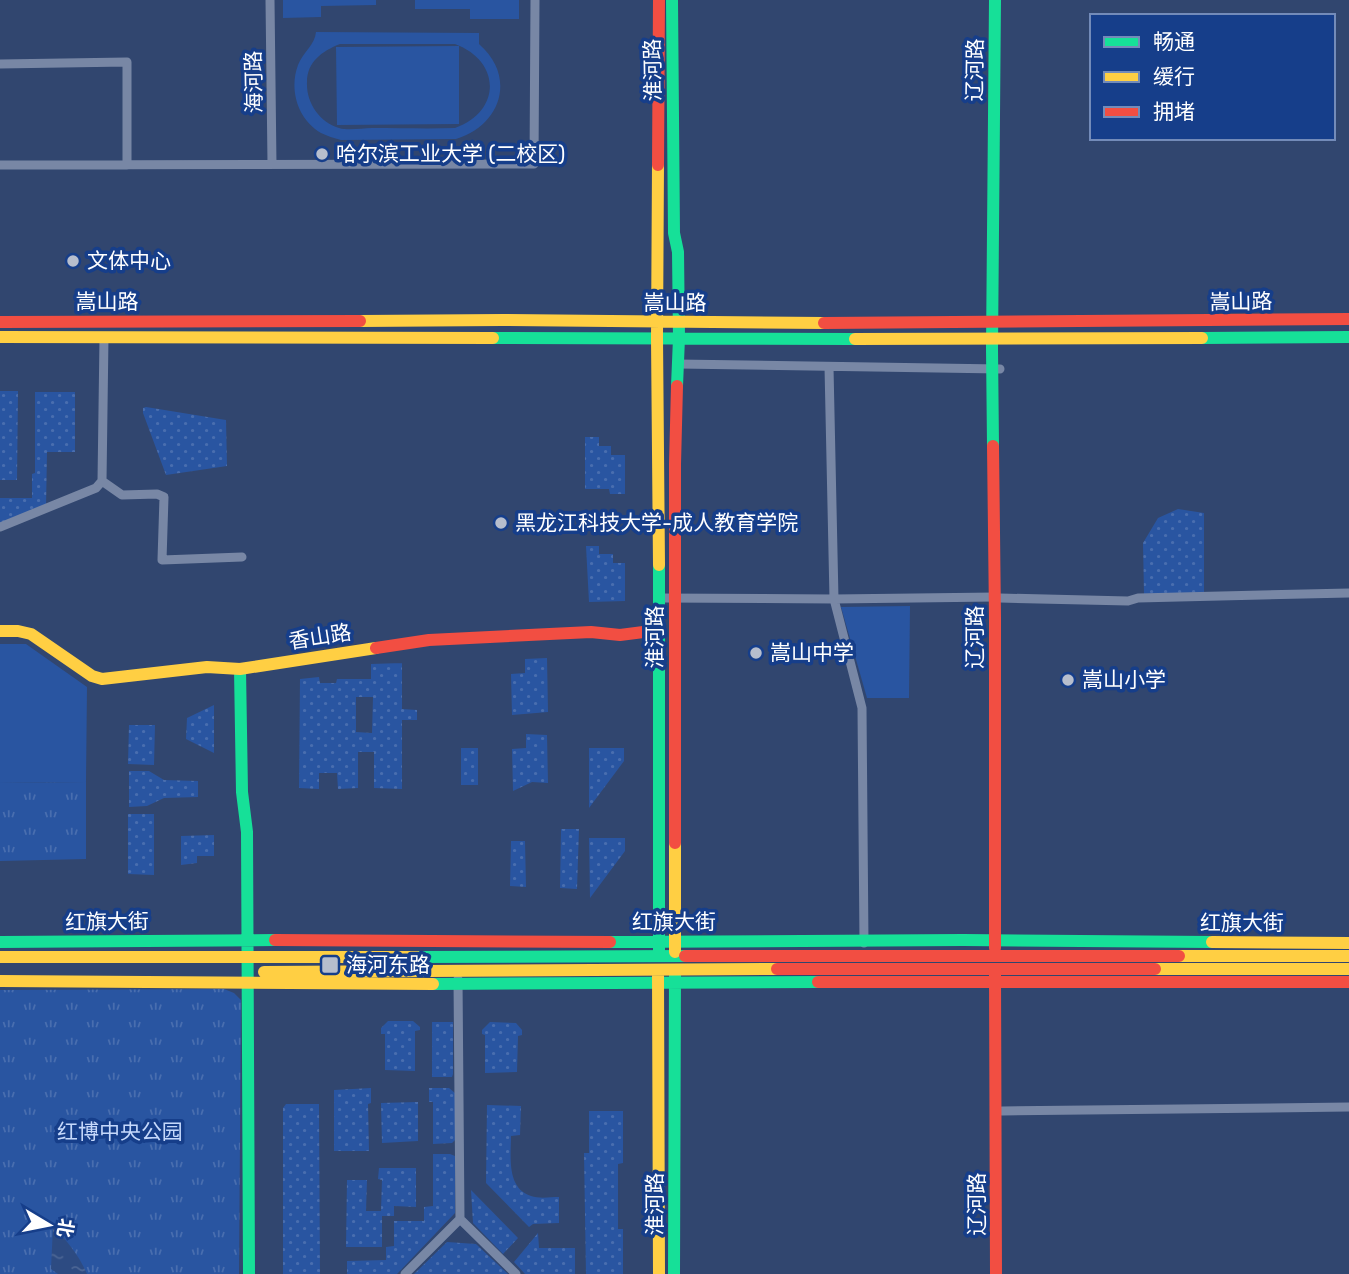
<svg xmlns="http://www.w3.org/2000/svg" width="1349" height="1274" font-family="Rubik,'Noto Sans SC',sans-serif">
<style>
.grass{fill:#2955a1;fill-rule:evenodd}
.park{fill:url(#park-tufts)}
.garden{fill:url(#garden-dots);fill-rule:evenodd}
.water{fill:url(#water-ripples)}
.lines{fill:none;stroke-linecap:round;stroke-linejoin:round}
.street{stroke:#7887a5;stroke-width:9}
.fast{stroke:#16e098;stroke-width:12}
.slow{stroke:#ffcf43;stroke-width:12}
.jam{stroke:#f24e42;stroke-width:12}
.poi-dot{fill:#b7becd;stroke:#163e8a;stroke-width:2.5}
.labels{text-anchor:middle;stroke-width:7;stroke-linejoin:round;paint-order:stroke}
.street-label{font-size:21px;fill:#fff;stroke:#163e8a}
.poi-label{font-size:21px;fill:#fff;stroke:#163e8a;text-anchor:start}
.park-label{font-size:21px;fill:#c5d8fb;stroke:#163e8a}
</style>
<defs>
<pattern id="park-tufts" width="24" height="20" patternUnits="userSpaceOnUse" patternTransform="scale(1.75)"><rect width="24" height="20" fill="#2955a1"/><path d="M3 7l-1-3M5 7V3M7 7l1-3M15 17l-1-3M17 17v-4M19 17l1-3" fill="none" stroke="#496eaf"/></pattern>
<pattern id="garden-dots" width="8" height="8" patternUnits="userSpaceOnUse" patternTransform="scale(1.75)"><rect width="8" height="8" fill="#2955a1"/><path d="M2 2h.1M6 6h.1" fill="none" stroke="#496eaf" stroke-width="1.8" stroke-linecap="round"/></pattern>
<pattern id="water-ripples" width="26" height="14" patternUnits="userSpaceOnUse" patternTransform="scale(1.75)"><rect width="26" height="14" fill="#2d4b82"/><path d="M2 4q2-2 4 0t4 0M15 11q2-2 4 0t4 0" fill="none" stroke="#4c6695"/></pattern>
</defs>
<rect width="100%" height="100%" fill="#31466f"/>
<path class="grass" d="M283 0H376V5L321 6V17L283 18Z
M415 0H519V19H470V9H415Z
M316 32 479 33V44C517 77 501 125 456 139L341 140C334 138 327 136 321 133 297 119 289 89 298 65 303 52 315 45 316 32ZM340 44H455C501 61 502 111 455 128 427 129 400 128 372 128 362 128 349 131 339 128 319 122 306 102 307 82 307 62 322 51 340 44Z
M459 46V124L337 125 336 47Z
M910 606 909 698H867L841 607Z
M0 644H26L87 687 86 782 0 783Z"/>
<path class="park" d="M86 782V859L0 861V783Z
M224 989 234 993 241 1000 239 1274H0V990Z"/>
<path class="garden" d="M0 391H18L17 480H0Z
M35 392H75V452H47L46 508 0 527V498H32V474L35 473Z
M146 407 226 420 227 466 166 475 143 413V408Z
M585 437H599V446H611V455H625V494H610L609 489H585Z
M1178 509 1204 513V593L1144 594 1143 543 1158 518Z
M586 546H599V554H613V563H625V601L589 602Z
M402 656V709L417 710V720H402V789L374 788V752H358V788L338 789 337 773H319V789L299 788 300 679 319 677 320 683H336L337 679H371V664L402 663ZM356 697H373L372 733 356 732Z
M547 658 548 712 512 715 511 674 525 673V659Z
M214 705V753L186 739 187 718Z
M129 725H155L154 765 128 764Z
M526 734 547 735 548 783 532 782 513 791 512 749 526 748Z
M461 748H478V785H461Z
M589 748H624V761L589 808Z
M129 771H149L164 780 198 781V797L164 798 147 806 129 807Z
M128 814H154V875L128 874Z
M561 829H579L577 889 560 888Z
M214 835V856H197V863L181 865V836Z
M589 838H625V851L590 898Z
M511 841H525L526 887 510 886Z
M388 1021H413L420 1027V1030L415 1031V1071L385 1070V1034H381V1028Z
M432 1022H453V1074L452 1077H432Z
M490 1022 516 1023 522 1030V1035L518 1036 517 1072 485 1073V1035L482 1034V1030Z
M371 1088V1103L368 1104 369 1151H334V1090Z
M429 1088H449L455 1093V1140L452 1143 433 1144V1102H429Z
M418 1102V1141L382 1143 381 1103Z
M286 1104H319L320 1274H283V1108Z
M487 1105 521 1106 520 1135 511 1136C511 1156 506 1188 531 1196 539 1199 551 1197 559 1197V1223L533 1224 529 1227 486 1183Z
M589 1111H623V1163L618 1164V1229H623V1274H586L584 1153H589Z
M433 1154H450L455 1156V1213L397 1274H347V1261L386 1260V1247L394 1246V1221H424V1207L433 1206Z
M379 1168H416V1207L394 1206V1216H382V1247H346L347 1180H367L366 1211H381L382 1180 378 1179Z
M471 1190 518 1238 503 1254 473 1223Z
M538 1233 539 1248H575V1274H525L514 1262Z
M447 1242 476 1244 508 1274H414Z"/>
<path class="water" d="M53 1226C66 1240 79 1255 87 1274H58L51 1269Z"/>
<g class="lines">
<path class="street" d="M270 0 272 164
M0 64 127 62V165
M0 165 534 164 535 0
M678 364 1000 369
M829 367 834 599 862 708 864 943
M102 481 122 495 157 494 164 497 162 560 242 557
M0 527 96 488 102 481 104 337
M659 598 834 599 995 597
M1000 598 1128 601 1138 598 1349 593
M458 979 460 1219
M1002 1111 1349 1107
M405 1274 460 1219 516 1274"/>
<path class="fast" d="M672 0 674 233 678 252 679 338 677 386
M493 338 855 339
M1202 338 1349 337
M993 446 992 348 995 0
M659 565V952
M240 669 242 792 247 832 249 1274
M0 942 275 940
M610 942 963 940 1212 942
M417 957 685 956
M433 984 818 982
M674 1274 675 973"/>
<path class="slow" d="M658 165 657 338 659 565
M360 321 502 320 824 323
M0 337 493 338
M855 339 1202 338
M0 631H18L31 634 92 676 102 679 207 667 240 669 376 648
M675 843V952
M1212 942 1349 943
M1179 956H1349
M0 957H417
M1155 969H1349
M264 972 777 969
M658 973 659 1274
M0 981 433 984"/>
<path class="jam" d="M658 165 659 0
M0 322 360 321
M824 323 1349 319
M993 446 995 617V948
M376 648 429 640 591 632 620 635 659 630
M675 843V464L677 386
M275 940 610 942
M685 956H1179
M777 969H1155
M995 973 996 1274
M818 982H1349"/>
</g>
<g class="poi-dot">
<circle cx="322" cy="154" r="7"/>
<circle cx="73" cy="261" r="7"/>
<circle cx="501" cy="523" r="7"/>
<circle cx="756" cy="653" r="7"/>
<circle cx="1068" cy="680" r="7"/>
<rect x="321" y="956" width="18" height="18" rx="3.5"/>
</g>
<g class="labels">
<g class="street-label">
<text transform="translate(653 70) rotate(-91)" y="7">淮河路</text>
<text transform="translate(975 70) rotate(-89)" y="7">辽河路</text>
<text transform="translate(254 82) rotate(-91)" y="7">海河路</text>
<text x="107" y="309">嵩山路</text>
<text transform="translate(1241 302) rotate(-1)" y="7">嵩山路</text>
<text x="675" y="310">嵩山路</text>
<text transform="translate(320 637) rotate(-9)" y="7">香山路</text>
<text transform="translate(655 637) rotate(-90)" y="7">淮河路</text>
<text transform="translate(975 637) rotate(-90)" y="7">辽河路</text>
<text transform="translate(107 922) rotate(-1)" y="7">红旗大街</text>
<text x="674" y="929">红旗大街</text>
<text x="1242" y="930">红旗大街</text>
<text transform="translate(655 1204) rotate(-90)" y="7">淮河路</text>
<text transform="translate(977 1204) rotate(-90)" y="7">辽河路</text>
</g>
<g class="poi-label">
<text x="336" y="161">哈尔滨工业大学 (二校区)</text>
<text x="87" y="268">文体中心</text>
<text x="515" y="530">黑龙江科技大学-成人教育学院</text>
<text x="770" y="660">嵩山中学</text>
<text x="1082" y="687">嵩山小学</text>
<text x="346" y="972">海河东路</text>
</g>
<g class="park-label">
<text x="120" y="1139">红博中央公园</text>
</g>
</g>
<rect x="1090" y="14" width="245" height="126" fill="#163e8a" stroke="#738bb9" stroke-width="2"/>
<rect x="1104" y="37" width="35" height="10" fill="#16e098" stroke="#738bb9" stroke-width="2"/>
<text x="1153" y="49" font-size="21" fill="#ffffff">畅通</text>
<rect x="1104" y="72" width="35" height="10" fill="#ffcf43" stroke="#738bb9" stroke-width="2"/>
<text x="1153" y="84" font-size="21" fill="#ffffff">缓行</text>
<rect x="1104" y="107" width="35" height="10" fill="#f24e42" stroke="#738bb9" stroke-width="2"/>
<text x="1153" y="119" font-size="21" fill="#ffffff">拥堵</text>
<g transform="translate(49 1225) rotate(100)" stroke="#163e8a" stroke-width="5" paint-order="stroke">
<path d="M0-5L12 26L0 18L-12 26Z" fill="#ffffff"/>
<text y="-10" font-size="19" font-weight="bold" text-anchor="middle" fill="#ffffff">北</text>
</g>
</svg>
